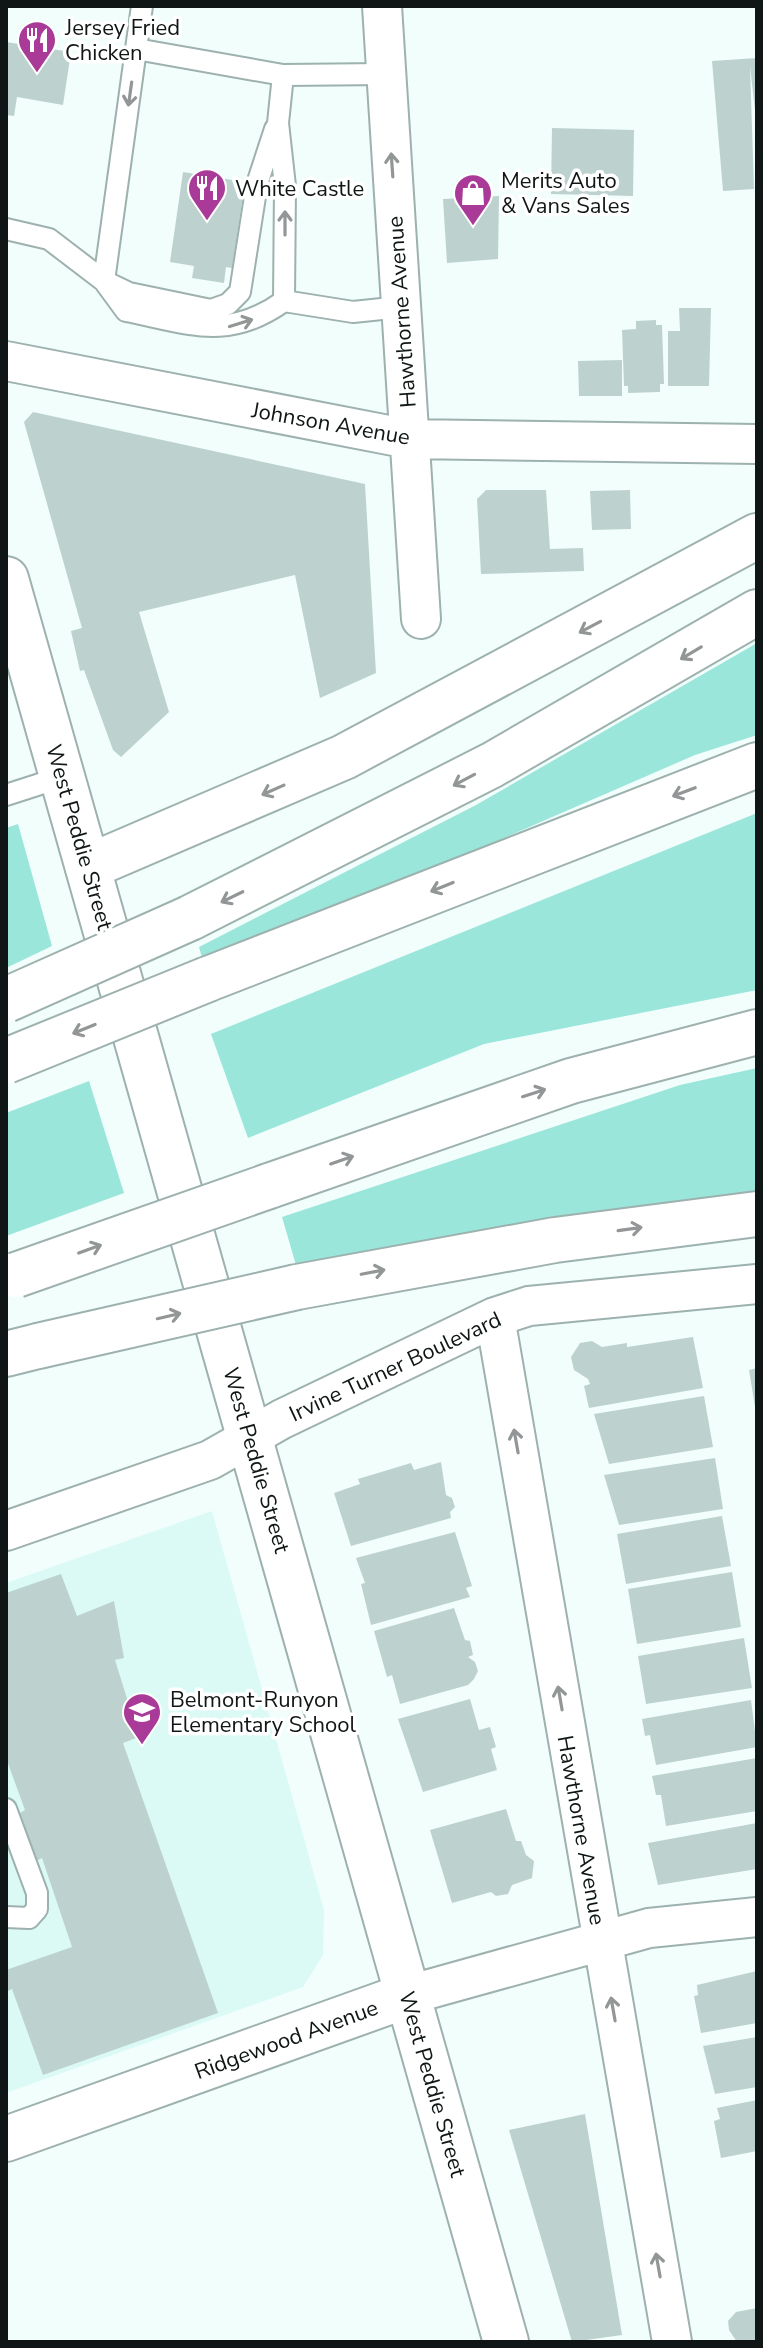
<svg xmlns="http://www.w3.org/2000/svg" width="763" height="2348" font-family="'Nunito Sans',sans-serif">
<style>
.built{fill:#dbfaf5}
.green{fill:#9ae6db}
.building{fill:#bdd2ce}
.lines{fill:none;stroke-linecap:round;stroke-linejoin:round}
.lane-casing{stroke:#9db1ae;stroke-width:24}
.street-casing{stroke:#9db1ae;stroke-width:42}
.secondary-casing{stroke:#9db1ae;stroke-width:48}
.highway-casing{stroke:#9db1ae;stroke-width:48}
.lane{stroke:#fff;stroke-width:20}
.street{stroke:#fff;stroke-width:38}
.secondary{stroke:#fff;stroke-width:44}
.highway{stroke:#fff;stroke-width:44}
.highway-bridge-casing{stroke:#9db1ae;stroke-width:48;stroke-linecap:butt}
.highway-bridge{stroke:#fff;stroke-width:44}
.oneway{stroke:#939696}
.labels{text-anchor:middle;stroke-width:7;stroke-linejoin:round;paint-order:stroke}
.poi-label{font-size:22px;fill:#0f1615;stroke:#fff;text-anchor:start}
.street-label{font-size:22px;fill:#0f1615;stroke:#fff}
</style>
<rect width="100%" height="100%" fill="#f1fefc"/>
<path class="built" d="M212 1511 324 1910 323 1955 303 1987 6 2093V1583Z"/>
<path class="green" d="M757 643V735L695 755 205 968 199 947 476 805Z
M757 813V990L484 1044 248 1138 211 1034Z
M18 824 52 946 6 968V828Z
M757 1068V1199L296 1265 282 1217 680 1085Z
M89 1081 124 1193 6 1236V1113Z"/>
<path class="building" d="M6 42 71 52 63 105 17 97 14 116 6 115Z
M757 58V127L750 67 754 189 723 191 712 61Z
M552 128 634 130 633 196 551 194Z
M183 172 245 182 232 268 226 267 224 283 192 278 194 266 170 262Z
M499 196 498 259 447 263 443 199Z
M679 308H711L709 386H668V331H680Z
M656 320V325H662L664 384H660V392L628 393V386H624L622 330 636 329V321Z
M622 360V396H579L578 361Z
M33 412 365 484 376 673 320 698 295 575 139 612 169 712 121 757 113 750 84 670 80 671 71 631 82 628 24 422Z
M486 490H546L550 549 583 548 584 571 481 574 477 499Z
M630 490 631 529 592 530 590 491Z
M693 1337 703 1388 589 1408 584 1386 590 1384 588 1379 574 1370 571 1357 580 1343 592 1341 602 1347 627 1343V1347Z
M757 1368V1406L755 1407 749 1370Z
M704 1396 713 1447 609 1464 594 1414Z
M715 1458 723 1509 619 1525 604 1475Z
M441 1462 446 1495 452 1498 455 1507 450 1512 451 1518 351 1546 334 1493 360 1484 358 1479 411 1463 414 1470Z
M722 1516 731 1566 626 1584 617 1534Z
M455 1532 472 1586 466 1588 470 1597 371 1625 361 1584 365 1583 356 1558Z
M732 1572 741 1627 637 1644 628 1589Z
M61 1574 77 1616 114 1601 124 1658 115 1660 139 1737 123 1743 218 2013 43 2075 12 1989 6 1992V1970L72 1947 42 1858 36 1861 20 1813 25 1810 6 1758V1593Z
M454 1608 465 1640 470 1641 473 1655 468 1657 475 1662 478 1671 474 1679 468 1685 400 1704 392 1675 387 1677 374 1631Z
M744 1638 752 1688 646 1704 638 1656Z
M470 1699 479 1730 490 1727 496 1747 491 1749 497 1770 423 1792 398 1719Z
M751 1700 757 1747 656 1765 650 1735 645 1736 642 1719Z
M757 1758V1811L666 1826 661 1795H656L652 1776Z
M506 1809 516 1841H521L526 1855 534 1861 532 1878 512 1885 508 1894 496 1896 491 1892 452 1903 430 1830Z
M757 1823V1869L658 1885 648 1843Z
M757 1971V2023L701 2033 694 1996 698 1995 697 1985Z
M757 2037V2087L715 2094 703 2046Z
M757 2100V2151L721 2158 714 2121 720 2119 717 2108Z
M585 2114 622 2335 572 2342 509 2130Z
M757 2308V2342H737L729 2330 728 2321 736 2312Z"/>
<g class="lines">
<g class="lane-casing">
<path id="lane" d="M136 49 142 6
M283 75 386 74
M6 229 49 239 104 281 129 293 211 310 228 304 240 292 257 184 275 129
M284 301 285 186 278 123 283 75 136 49 104 281 126 311C189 323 227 342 284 301L353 312 401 307
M6 795 62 777
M6 1809 37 1893V1909L29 1918 6 1917"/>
</g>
<g class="street-casing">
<path id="street" d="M382 6 421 619
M6 361 409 439 757 444
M495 1317 672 2342
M6 1531 210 1460 282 1419 495 1317 529 1306 757 1284
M408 1995 649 1928 757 1917"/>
</g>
<g class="secondary-casing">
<path id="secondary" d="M6 579 506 2342
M6 2139 408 1995"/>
</g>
<g class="highway-casing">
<path id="highway" d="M88 867 344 757 757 536
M190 918 492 765 757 612
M208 979 757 765
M269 1186 571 1081 757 1032
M297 1287 555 1240 757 1214
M6 1354 38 1346"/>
</g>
<use href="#lane" class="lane"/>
<use href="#street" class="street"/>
<use href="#secondary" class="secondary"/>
<use href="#highway" class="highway"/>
<g class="highway-bridge-casing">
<path id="highway-bridge" d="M6 1000 190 918
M6 1061 208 979
M16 1275 269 1186
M38 1346 297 1287"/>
</g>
<use href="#highway-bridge" class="highway-bridge"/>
</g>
<defs><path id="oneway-shaft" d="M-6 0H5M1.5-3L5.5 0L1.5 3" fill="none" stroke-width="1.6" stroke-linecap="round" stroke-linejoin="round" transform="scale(2)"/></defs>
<g class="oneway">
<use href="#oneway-shaft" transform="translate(130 94) rotate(98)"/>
<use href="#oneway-shaft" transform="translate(392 165) rotate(-94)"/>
<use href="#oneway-shaft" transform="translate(285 223) rotate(-90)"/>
<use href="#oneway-shaft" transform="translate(241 323) rotate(-17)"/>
<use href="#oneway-shaft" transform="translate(590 627) rotate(152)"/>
<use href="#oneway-shaft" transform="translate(691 653) rotate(149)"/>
<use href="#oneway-shaft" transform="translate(464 780) rotate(152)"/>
<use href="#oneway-shaft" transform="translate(273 790) rotate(156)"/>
<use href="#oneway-shaft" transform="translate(684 792) rotate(159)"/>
<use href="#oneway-shaft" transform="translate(442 887) rotate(158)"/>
<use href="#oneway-shaft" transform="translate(232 897) rotate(154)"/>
<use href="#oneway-shaft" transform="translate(84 1029) rotate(158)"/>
<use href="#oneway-shaft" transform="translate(534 1093) rotate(-18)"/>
<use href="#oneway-shaft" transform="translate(342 1160) rotate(-19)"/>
<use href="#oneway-shaft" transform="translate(630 1229) rotate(-8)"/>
<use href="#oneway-shaft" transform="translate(90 1249) rotate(-20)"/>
<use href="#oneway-shaft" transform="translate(373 1272) rotate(-11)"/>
<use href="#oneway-shaft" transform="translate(169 1316) rotate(-13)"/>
<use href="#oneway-shaft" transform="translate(516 1441) rotate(-100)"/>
<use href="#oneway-shaft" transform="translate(560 1698) rotate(-100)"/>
<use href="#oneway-shaft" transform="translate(613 2009) rotate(-100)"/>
<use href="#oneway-shaft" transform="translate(658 2265) rotate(-100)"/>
</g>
<defs>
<g id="restaurant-pin" transform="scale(2)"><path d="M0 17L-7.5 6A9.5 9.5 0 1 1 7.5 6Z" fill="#aa3a97" stroke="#fff"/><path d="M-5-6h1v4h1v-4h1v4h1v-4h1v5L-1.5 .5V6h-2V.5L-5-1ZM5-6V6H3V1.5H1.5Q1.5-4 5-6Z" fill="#fff"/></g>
<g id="shop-pin" transform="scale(2)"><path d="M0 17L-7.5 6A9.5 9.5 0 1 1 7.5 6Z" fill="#aa3a97" stroke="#fff"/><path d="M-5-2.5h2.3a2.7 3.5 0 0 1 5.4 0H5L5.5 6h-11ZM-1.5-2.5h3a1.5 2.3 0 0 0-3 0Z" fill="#fff"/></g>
<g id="school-pin" transform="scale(2)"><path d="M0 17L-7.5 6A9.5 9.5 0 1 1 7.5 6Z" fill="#aa3a97" stroke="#fff"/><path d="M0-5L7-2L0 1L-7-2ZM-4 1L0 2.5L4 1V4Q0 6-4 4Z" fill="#fff"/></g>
</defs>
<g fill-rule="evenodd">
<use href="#restaurant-pin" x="37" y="40"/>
<use href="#restaurant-pin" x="207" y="188"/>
<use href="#shop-pin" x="473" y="193"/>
<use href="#school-pin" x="142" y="1712"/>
</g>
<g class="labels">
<g class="poi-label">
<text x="65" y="35">Jersey Fried<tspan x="65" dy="25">Chicken</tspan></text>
<text x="501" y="188">Merits Auto<tspan x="501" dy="25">&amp; Vans Sales</tspan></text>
<text x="235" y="196">White Castle</text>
<text x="170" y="1707">Belmont-Runyon<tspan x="170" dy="25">Elementary School</tspan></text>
</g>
<g class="street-label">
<text transform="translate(401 312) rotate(-94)" y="8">Hawthorne Avenue</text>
<text transform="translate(331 423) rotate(10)" y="8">Johnson Avenue</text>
<text transform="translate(80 837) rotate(74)" y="8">West Peddie Street</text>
<text transform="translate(395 1366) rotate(-25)" y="8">Irvine Turner Boulevard</text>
<text transform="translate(257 1460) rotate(74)" y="8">West Peddie Street</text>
<text transform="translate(582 1830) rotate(80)" y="8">Hawthorne Avenue</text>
<text transform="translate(286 2039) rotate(-20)" y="8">Ridgewood Avenue</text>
<text transform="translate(433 2084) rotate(74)" y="8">West Peddie Street</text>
</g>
</g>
<rect width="763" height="2348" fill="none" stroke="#0f1615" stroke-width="16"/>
</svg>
